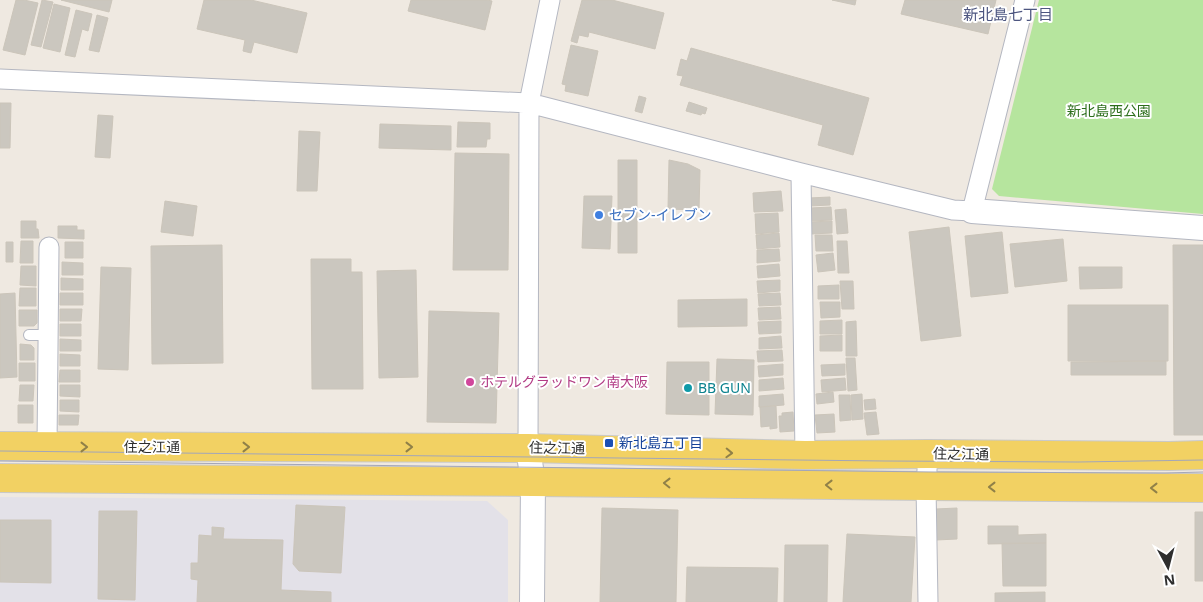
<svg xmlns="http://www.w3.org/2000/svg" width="1203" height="602" font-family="'Noto Sans','Noto Sans JP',sans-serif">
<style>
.industrial{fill:#e3e1e8}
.green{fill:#b6e59e}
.building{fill:#cbc7bf;stroke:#cbc5ba}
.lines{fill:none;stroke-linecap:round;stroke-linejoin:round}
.service-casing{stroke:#b4b7c1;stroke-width:12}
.minor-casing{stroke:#b4b7c1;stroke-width:21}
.tertiary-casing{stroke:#b4b7c1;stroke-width:26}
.primary-casing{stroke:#c9c9c9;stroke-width:30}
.service{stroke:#fff;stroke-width:10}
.minor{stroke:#fff;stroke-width:19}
.tertiary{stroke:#fff;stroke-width:24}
.primary{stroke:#f2d163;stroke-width:28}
.tram{stroke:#a3a6b8;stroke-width:1}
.oneway{stroke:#908048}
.shop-dot{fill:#3f7fe0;stroke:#fff;stroke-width:2}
.hotel-dot{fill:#d1479c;stroke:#fff;stroke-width:2}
.culture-dot{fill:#0f9aa8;stroke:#fff;stroke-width:2}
.transit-dot{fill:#1a4fb4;stroke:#fff;stroke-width:2}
.labels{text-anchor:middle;stroke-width:4;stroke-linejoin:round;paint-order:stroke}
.park-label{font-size:14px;fill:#2c6e1b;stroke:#fff}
.shop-label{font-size:14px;fill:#366cbe;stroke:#fff;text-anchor:start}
.hotel-label{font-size:14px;fill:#b23c85;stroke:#fff;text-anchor:start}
.culture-label{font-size:14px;fill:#0d838f;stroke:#fff;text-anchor:start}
.transit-label{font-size:14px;fill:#164399;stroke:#fff;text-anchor:start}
.street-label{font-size:14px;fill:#2e2e2e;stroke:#fff}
.neighbourhood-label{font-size:15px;fill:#4d5680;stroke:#fff}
</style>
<rect width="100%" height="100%" fill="#efe9e1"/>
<path class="industrial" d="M0 497 487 501 508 520V602H0Z"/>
<path class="green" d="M1039 0H1203V214L999 196 992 189Z"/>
<path class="building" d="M16 0H24L38 3 25 55 3 50Z
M42 0 53 2 41 47 31 45Z
M61 0H112L109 12Z
M204 0H251L307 13 297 53 254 42 251 53 243 51 245 40 197 29Z
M411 0H487L492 1 485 30 408 11Z
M582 0H612L664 13 655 49 589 32 588 37 579 35 577 43 571 41Z
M832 0H856L855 5Z
M905 0H996L988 34 901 14Z
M54 4 70 8 60 52 43 48Z
M76 10 92 14 88 31 82 29 75 57 65 55Z
M97 15 108 18 99 52 89 50Z
M571 45 598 51 588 96 565 91 566 85 562 84Z
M691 48 869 98 853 155 818 145 823 125 680 85 683 76 677 75 681 59 687 61Z
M639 96 646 98 642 113 635 111Z
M689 102 707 108 705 114 702 113 701 115 686 111Z
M0 103H11L10 148H0Z
M98 115 113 116 110 158 95 157Z
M458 122 490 123V139H487L486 147H457Z
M380 124 451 126V150L379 148Z
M299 131 320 132 317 191H297Z
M455 153 509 154 508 270H453Z
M618 160H637V253H618Z
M669 160 688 164 700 170 699 210 668 209Z
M781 191 783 211 754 212 753 193Z
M584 196H612L610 249 582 248Z
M830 197V205L810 206 809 198Z
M165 201 197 206 193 236 161 232Z
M831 207 832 220 810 221V208Z
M846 209 848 233 837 234 835 210Z
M778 213 779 232 756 234 755 214Z
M21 221H36V229H38L39 238H21Z
M832 221V233L811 234 810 222Z
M58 226H77V230H84V239L58 238Z
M949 227 961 336 921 341 909 232Z
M1002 232 1008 293 971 297 965 236Z
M779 233 780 247 757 249 756 235Z
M815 235H832L833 251H816Z
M1063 239 1067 281 1015 287 1010 244Z
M21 241H33V263H20Z
M837 241H847L849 273H838Z
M6 242H13V262H6Z
M65 242H83V258H65Z
M222 245 223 363 152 364 151 246Z
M1173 245H1203V435H1174Z
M779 249 780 261 757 263V250Z
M833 253 835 270 818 272 816 255Z
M311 259H351V272H362L363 389H312Z
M62 262 83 263V275H62Z
M779 264 780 276 758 278 757 266Z
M21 266H36V286L20 285Z
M101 267 131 268 128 370 98 369Z
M1079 267H1122V288L1080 289Z
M416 270 418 377 379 378 377 271Z
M61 278 83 279V290H61Z
M780 280V291L758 293 757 281Z
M840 281H853L854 309H842Z
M839 285V299H818V286Z
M20 288H36V306H19Z
M15 293 17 377 0 378V294Z
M60 293H83V305H60Z
M780 293 781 305 759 306 758 294Z
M747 299V326L678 327V300Z
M820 302H840V317L821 318Z
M1068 305H1168V361H1068Z
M780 307 781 319 759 320 758 308Z
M60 309H82L81 321H60Z
M19 310H37V323L34 326H19Z
M429 311 499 313 496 423 427 422Z
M842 320V334H820V321Z
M781 321V333L759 334 758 322Z
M856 321 857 356H846V322Z
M60 324H81V336H60Z
M842 335V351H820V336Z
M781 336 782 348 759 349V338Z
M60 339 81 340V351H60Z
M20 344 31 345 34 348V360H20Z
M782 350 783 361 758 362 757 351Z
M60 354 80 355V366H60Z
M846 358H855L857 390 848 391Z
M717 359 754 360 753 415 715 414Z
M1166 361V375H1071V362Z
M667 362H709V415L666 414Z
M19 363H35V381H19Z
M783 364V375L759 377 758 366Z
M845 364V375L822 376 821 365Z
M60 370H80V382H59Z
M783 378 784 389 759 391V380Z
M845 378 846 390 822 392 821 380Z
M20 385H34L33 401H19Z
M60 385H80V397L60 396Z
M833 392 834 402 817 404 816 394Z
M783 394 784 405 759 407V396Z
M862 394 863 419 852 420 851 395Z
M839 395H850L851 420 840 421Z
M875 399 876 409 865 410 864 400Z
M60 400H79V412L60 411Z
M18 405H33V423H18Z
M776 406 777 428 770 429V426L761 427 760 407Z
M793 412 794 431 780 432 779 416H782V413Z
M876 412 879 434 867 435 864 413Z
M834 414 835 432 817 433 815 415Z
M59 415H79L78 425H59Z
M296 505 345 507 341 573 299 571 293 564Z
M602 508 678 510 676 602H600Z
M957 508V539L936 540V509Z
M99 511H137L135 600 98 599Z
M1195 512H1203V581H1195Z
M0 520H51V583L0 582Z
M988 526H1018V535L1046 534V543L988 544Z
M212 527 224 528 223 539 283 540 281 590 331 592V602H197L198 580 191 579V563H198L199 535 212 536Z
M847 534 915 537 911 602H843Z
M1002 543H1046V586H1003Z
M785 545H828L827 602H784Z
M687 567 778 568 777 602H686Z
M1045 592V602H995V593Z"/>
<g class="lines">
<g class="service-casing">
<path id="service" d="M29 335H48"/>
</g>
<g class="minor-casing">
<path id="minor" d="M0 79 529 103 801 173 953 210 972 211 1025 0
M801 173 805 455
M47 446 49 247
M528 448 529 103 550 0
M928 454 926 486 928 602"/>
</g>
<g class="tertiary-casing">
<path id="tertiary" d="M972 211 1203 228
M528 448 533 482 532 602"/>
</g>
<g class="primary-casing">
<path id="primary" d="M0 446 528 448 805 455 928 454 1169 456 1203 455
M0 478 533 482 926 486 1203 488"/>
</g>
<use href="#service" class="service"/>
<use href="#minor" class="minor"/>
<use href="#tertiary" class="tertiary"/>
<use href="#primary" class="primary"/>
<path class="tram" d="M0 451 885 461 1078 462 1203 460
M0 461 934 472 1165 473 1203 472"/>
</g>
<defs><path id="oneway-chevron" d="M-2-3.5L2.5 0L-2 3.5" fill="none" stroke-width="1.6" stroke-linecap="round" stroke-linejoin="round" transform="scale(1.25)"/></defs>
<g class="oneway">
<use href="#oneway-chevron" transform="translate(84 447)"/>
<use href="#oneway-chevron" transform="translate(246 447)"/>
<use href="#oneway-chevron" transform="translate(409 447)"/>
<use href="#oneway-chevron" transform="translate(729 453) rotate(2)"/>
<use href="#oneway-chevron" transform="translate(667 483) rotate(-179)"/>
<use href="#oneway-chevron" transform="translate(829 485) rotate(-179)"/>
<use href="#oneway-chevron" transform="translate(992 487) rotate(-180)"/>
<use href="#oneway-chevron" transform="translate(1154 488) rotate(-180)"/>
</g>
<circle class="shop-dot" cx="599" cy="215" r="5"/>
<circle class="hotel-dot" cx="470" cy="382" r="5"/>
<circle class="culture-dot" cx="688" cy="388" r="5"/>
<rect class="transit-dot" x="604" y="438" width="10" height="10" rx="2.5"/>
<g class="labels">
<g class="park-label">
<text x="1109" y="116">新北島西公園</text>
</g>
<g class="shop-label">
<text x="609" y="220">セブン-イレブン</text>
</g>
<g class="hotel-label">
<text x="480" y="387">ホテルグラッドワン南大阪</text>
</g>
<g class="culture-label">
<text x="698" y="393">BB GUN</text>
</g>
<g class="transit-label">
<text x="619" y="448">新北島五丁目</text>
</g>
<g class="street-label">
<text x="152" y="452">住之江通</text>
<text transform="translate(557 448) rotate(1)" y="5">住之江通</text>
<text transform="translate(961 454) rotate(1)" y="5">住之江通</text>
</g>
<g class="neighbourhood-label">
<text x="1008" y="20">新北島七丁目</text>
</g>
</g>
<g transform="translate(1168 567) rotate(173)" stroke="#ffffff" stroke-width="4" paint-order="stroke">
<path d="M0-4L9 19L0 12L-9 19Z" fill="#2e2e2e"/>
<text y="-8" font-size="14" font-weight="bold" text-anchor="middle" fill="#2e2e2e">N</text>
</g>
</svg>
